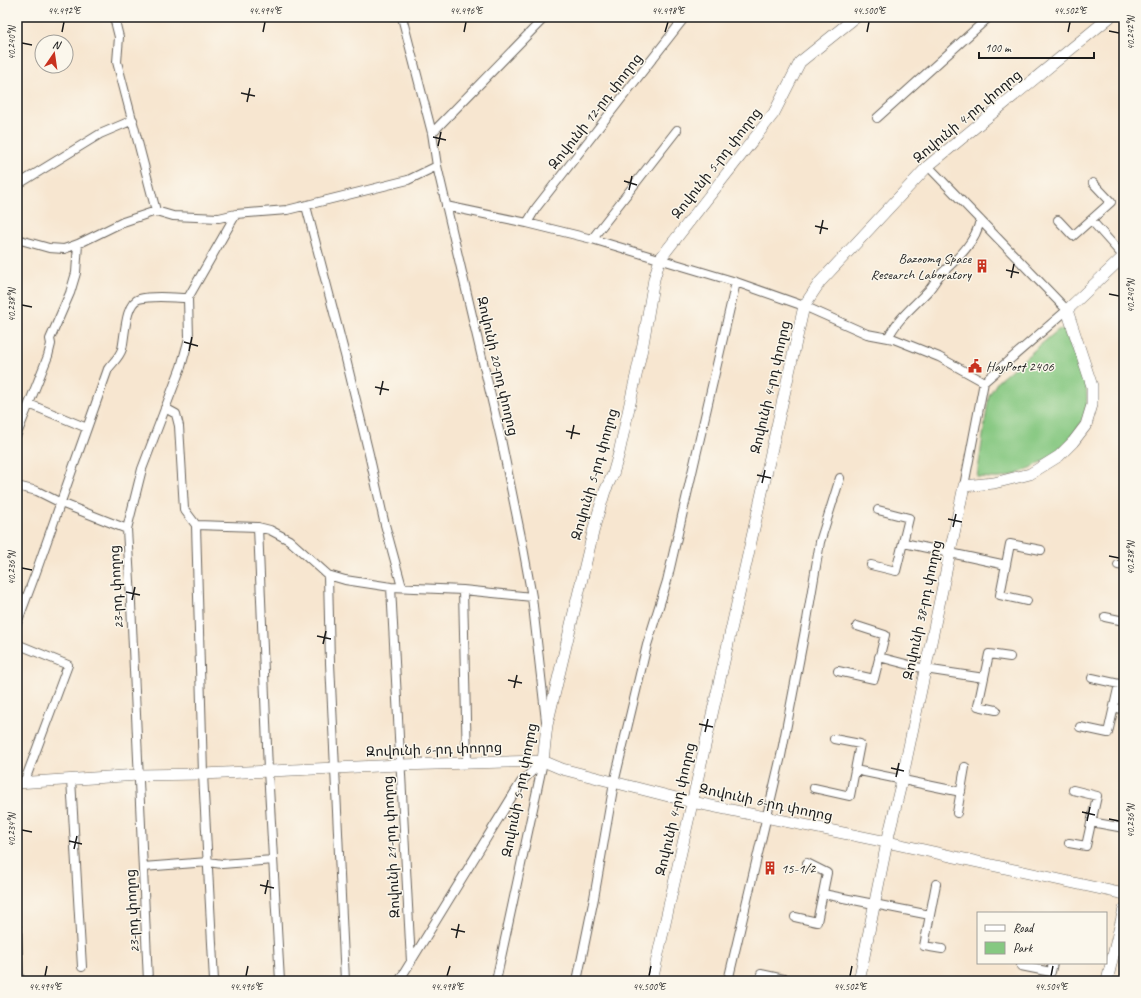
<svg xmlns="http://www.w3.org/2000/svg" width="1141" height="998" font-family="Caveat,'Noto Sans Armenian',sans-serif">
<style>
.green{fill:#86c881;stroke:#51724e}
.lines{fill:none;stroke-linecap:round;stroke-linejoin:round}
.minor-casing{stroke:#69635b;stroke-width:10}
.tertiary-casing{stroke:#69635b;stroke-width:12}
.minor{stroke:#fff;stroke-width:8}
.tertiary{stroke:#fff;stroke-width:11}
.ticks{fill:none;stroke:#1c1c1c;stroke-width:1.5}
.labels{text-anchor:middle;stroke-width:3;stroke-linejoin:round;paint-order:stroke}
.street-label{font-size:14px;fill:#1c1c1c;stroke:#fbf7ec}
.poi-label{font-size:14px;fill:#1c1c1c;stroke:#fbf7ec;text-anchor:start}
.neatline{fill:none;stroke:#1c1c1c;stroke-width:1.5}
.ticks-label{font-size:10px;text-anchor:middle;fill:#1c1c1c}
</style>
<rect width="100%" height="100%" fill="#fbf7ec"/>
<filter id="ink" filterUnits="userSpaceOnUse"><feTurbulence type="fractalNoise" baseFrequency=".025" numOctaves="2"/><feDisplacementMap in="SourceGraphic" scale="8" xChannelSelector="R" yChannelSelector="G"/><feConvolveMatrix kernelMatrix="1 2 1 2 8 2 1 2 1" color-interpolation-filters="sRGB"/></filter>
<filter id="wash" filterUnits="userSpaceOnUse"><feTurbulence type="fractalNoise" baseFrequency=".012" numOctaves="4" result="noise"/><feDisplacementMap in="SourceGraphic" scale="16" xChannelSelector="R" yChannelSelector="G"/><feGaussianBlur stdDeviation="0.9" result="paint"/><feColorMatrix in="noise" values="0 0 0 0 0 0 0 0 0 0 0 0 0 0 0 0 0 1.4 0 .05"/><feComposite in="paint" operator="in"/></filter>
<g filter="url(#wash)">
<rect width="100%" height="100%" fill="#f7e6d0"/>
<path class="green" d="M1063 329C1074 351 1087 372 1087 398 1088 437 1037 472 1001 478 994 479 985 477 977 477L989 395 998 381 1058 330Z"/>
</g>
<g filter="url(#ink)">
<g class="lines">
<g class="minor-casing">
<path id="minor" d="M114 17 119 37 117 62 156 211
M402 17 432 133 437 166 501 439 522 542 532 597 546 721
M877 118 989 17
M432 133 545 17
M928 166 1067 310 984 382 964 486
M17 185 100 134 133 120
M306 206 345 355 369 454 384 521 402 587
M446 206 527 223 592 239 736 282 804 306 867 334 894 339 939 357 984 382
M1058 220 1073 236 1111 202 1093 183
M1091 220 1124 257
M527 223 536 208 685 17
M17 239 49 248 64 249 78 244 123 222 156 211 173 216 219 218 236 214 287 210 408 180 437 166
M592 239 677 130
M888 338C897 319 914 306 928 291 933 286 936 279 941 274 957 259 976 242 980 220
M29 404 87 428
M165 408 176 414 179 426 184 509 196 525 258 527 270 530 289 540 328 575 345 580 391 587 463 590 532 597
M17 434 48 356 51 344 50 339 70 293 76 273 78 244
M17 486 37 491 61 503 127 529
M196 525 203 774 214 981
M258 527 268 770 280 981
M904 543 1006 565
M871 565 896 571 909 518 878 510
M1118 565 1124 566
M328 575 330 663 345 981
M391 587 411 962
M463 590 467 762
M1027 601 1000 595 1010 544 1041 550
M1105 617 1124 621
M17 623 35 575 108 369C113 362 119 358 122 349 125 337 125 303 139 299 154 295 173 298 188 298
M17 644 68 665 24 783
M879 657 925 669 984 678
M838 671 874 679 885 635 857 626
M1114 707 1124 710
M996 710 978 706 989 654 1010 657
M1080 727 1108 733 1119 684 1092 678
M855 770 961 792
M71 779 82 967
M814 788 850 796 860 744 834 739
M957 813 965 767
M1091 822 1124 828
M1069 843 1086 846 1097 796 1073 790
M143 867 208 862 222 864 273 860
M936 884 924 946 942 949
M823 894 930 915
M795 917 817 922 827 873 807 863
M17 928 19 981
M1021 966 1051 972 1053 963
M761 974 793 981
M148 981 130 581 127 529 142 469 181 367 189 338 188 298 236 214
M399 981 521 782 543 761
M496 981 543 762
M577 981 594 898 614 783 647 645 667 581 736 282
M728 981 781 756 807 620 820 542 840 478"/>
</g>
<g class="tertiary-casing">
<path id="tertiary" d="M543 761 547 725 595 524 605 491 613 474 619 453 643 344 654 279 660 259 774 113 800 62 856 17
M17 783 138 775 203 774 400 765 543 761 562 769 692 802 887 842 1124 894
M652 981 804 306 820 282 928 166 1110 17
M859 981 887 842 902 780 964 486 994 483 1030 474 1059 456 1073 442 1086 425 1092 405V386L1067 310 1124 256
M1107 981 1124 909"/>
</g>
<use href="#minor" class="minor"/>
<use href="#tertiary" class="tertiary"/>
</g>
</g>
<path class="ticks" d="M1109 31 1119 33M62 32 64 22M263 32 265 22M464 32 466 22M665 32 668 22M867 32 869 22M1068 32 1070 22M22 43 32 45M241 93 255 96M247 102 250 88M433 137 446 140M438 146 441 132M624 181 637 185M629 190 632 176M815 226 828 229M820 234 823 220M1006 270 1019 273M1011 278 1014 264M1109 294 1119 296M22 305 32 307M184 342 198 346M189 351 192 337M375 387 389 390M380 395 383 381M566 431 580 434M571 439 574 425M757 475 771 478M762 483 765 470M948 519 962 522M953 527 956 514M1109 556 1119 558M22 568 32 570M126 592 140 595M132 600 135 587M317 636 331 639M323 644 326 631M508 680 522 683M514 688 517 675M699 724 713 727M705 732 708 719M891 768 904 771M896 777 899 763M1082 812 1095 815M1109 819 1119 821M1087 821 1090 807M22 830 32 832M69 841 82 844M74 849 77 836M260 885 274 888M265 894 268 880M451 929 465 932M456 938 459 924M45 976 47 966M246 976 248 966M447 976 450 966M649 976 651 966M850 976 852 966M1051 976 1053 966"/>
<defs>
<g id="building-bare" transform="scale(1.08)"><path d="M-4-6H4V6H1V3H-1V6H-4ZM-2.5-4.3h1.7v1.8h-1.7ZM.8-4.3h1.7v1.8H.8ZM-2.5-1h1.7V.8h-1.7ZM.8-1h1.7V.8H.8Z" fill="#c8321e" stroke="#fbf7ec" stroke-width="2.5" paint-order="stroke"/></g>
<g id="civic-bare" transform="scale(1.08)"><path d="M-.6-6.5H3V-4.5H.6V-3L4-1V1h2V6H-6V1h2V-1L-.6-3ZM-1.2 2.5V6h2.4V2.5Z" fill="#c8321e" stroke="#fbf7ec" stroke-width="2.5" paint-order="stroke"/></g>
</defs>
<g fill-rule="evenodd">
<use href="#building-bare" x="982" y="266"/>
<use href="#civic-bare" x="975" y="366"/>
<use href="#building-bare" x="770" y="868"/>
</g>
<g class="labels">
<g class="street-label">
<text transform="translate(595 111) rotate(-52)" y="5">Զովունի 12-րդ փողոց</text>
<text transform="translate(967 116) rotate(-40)" y="5">Զովունի 4-րդ փողոց</text>
<text transform="translate(716 163) rotate(-52)" y="5">Զովունի 5-րդ փողոց</text>
<text transform="translate(498 366) rotate(77)" y="5">Զովունի 20-րդ փողոց</text>
<text transform="translate(770 387) rotate(-77)" y="5">Զովունի 4-րդ փողոց</text>
<text transform="translate(594 474) rotate(-74)" y="5">Զովունի 5-րդ փողոց</text>
<text transform="translate(116 587) rotate(-93)" y="5">23-րդ փողոց</text>
<text transform="translate(922 610) rotate(-78)" y="5">Զովունի 38-րդ փողոց</text>
<text transform="translate(434 749) rotate(-2)" y="5">Զովունի 6-րդ փողոց</text>
<text transform="translate(519 790) rotate(-79)" y="5">Զովունի 5-րդ փողոց</text>
<text transform="translate(766 802) rotate(12)" y="5">Զովունի 6-րդ փողոց</text>
<text transform="translate(675 809) rotate(-77)" y="5">Զովունի 4-րդ փողոց</text>
<text transform="translate(391 847) rotate(-93)" y="5">Զովունի 21-րդ փողոց</text>
<text transform="translate(132 911) rotate(-93)" y="5">23-րդ փողոց</text>
</g>
<g class="poi-label">
<text x="971" y="263" text-anchor="end">Bazoomq Space<tspan x="971" dy="16">Research Laboratory</tspan></text>
<text x="986" y="371">HayPost 2406</text>
<text x="781" y="873">15-1/2</text>
</g>
</g>
<rect width="1141" height="998" fill="none" stroke="#fbf7ec" stroke-width="44"/>
<rect x="977" y="912" width="130" height="52" fill="#fbf7ec" stroke="#a29f99"/>
<rect x="985" y="925" width="20" height="6" fill="#ffffff" stroke="#a29f99"/>
<text x="1013" y="932" font-size="12" fill="#1c1c1c">Road</text>
<rect x="985" y="942" width="20" height="12" fill="#86c881" stroke="#a29f99"/>
<text x="1013" y="952" font-size="12" fill="#1c1c1c">Park</text>
<g transform="translate(54 54) rotate(13)"><circle r="19" fill="#fbf7ec" stroke="#a29f99"/>
<path d="M0-3L7 15L0 10L-7 15Z" fill="#c8321e"/>
<text y="-6" font-size="11" font-weight="bold" text-anchor="middle" fill="#1c1c1c">N</text>
</g>
<path d="M979 52v6h115v-6" fill="none" stroke="#1c1c1c" stroke-width="2"/>
<text x="985" y="52" font-size="12" fill="#1c1c1c" stroke="#fbf7ec" stroke-width="3" paint-order="stroke">100 m</text>
<rect x="22" y="22" width="1097" height="954" class="neatline"/>
<g class="ticks-label">
<text x="64" y="14">44.492°E</text>
<text x="265" y="14">44.494°E</text>
<text x="466" y="14">44.496°E</text>
<text x="668" y="14">44.498°E</text>
<text x="869" y="14">44.500°E</text>
<text x="1070" y="14">44.502°E</text>
<text transform="translate(1130 33) rotate(-90)" y="4">40.242°N</text>
<text transform="translate(11 43) rotate(-90)" y="4">40.240°N</text>
<text transform="translate(1130 296) rotate(-90)" y="4">40.240°N</text>
<text transform="translate(11 305) rotate(-90)" y="4">40.238°N</text>
<text transform="translate(1130 558) rotate(-90)" y="4">40.238°N</text>
<text transform="translate(11 568) rotate(-90)" y="4">40.236°N</text>
<text transform="translate(1130 821) rotate(-90)" y="4">40.236°N</text>
<text transform="translate(11 830) rotate(-90)" y="4">40.234°N</text>
<text x="45" y="990">44.494°E</text>
<text x="246" y="990">44.496°E</text>
<text x="447" y="990">44.498°E</text>
<text x="649" y="990">44.500°E</text>
<text x="850" y="990">44.502°E</text>
<text x="1051" y="990">44.504°E</text>
</g>
</svg>
